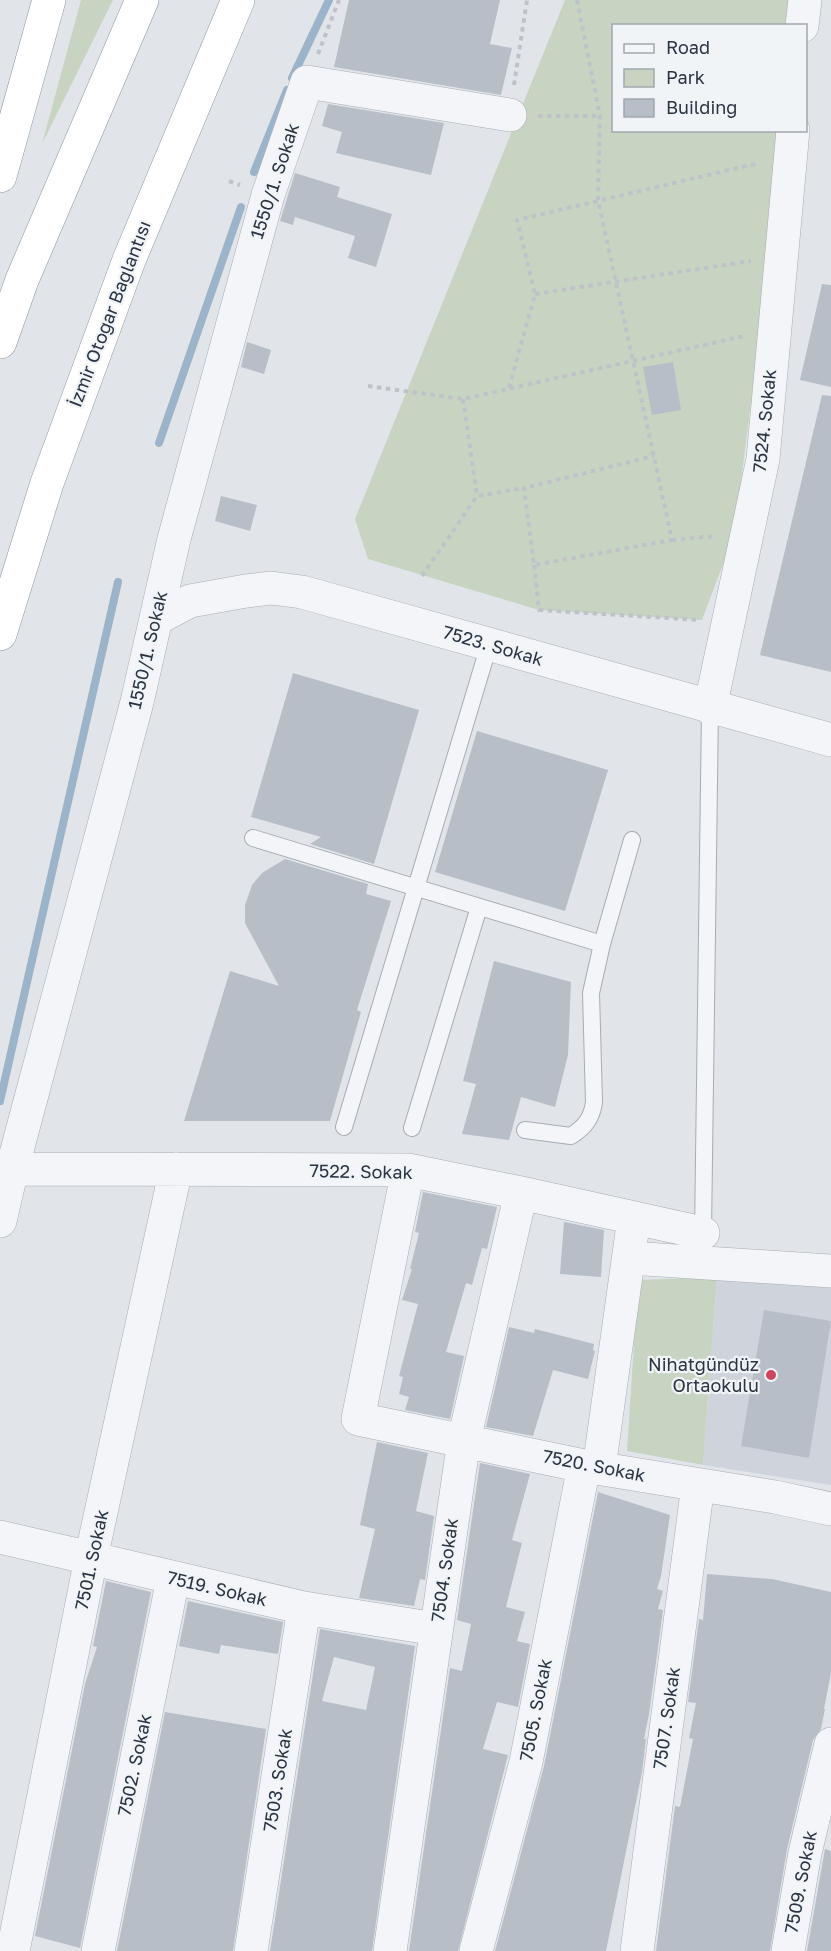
<svg xmlns="http://www.w3.org/2000/svg" width="831" height="1951" font-family="'Golos Text',sans-serif">
<style>
.built{fill:#cfd4dc}
.green{fill:#c7d4c2}
.lines{fill:none;stroke-linecap:round;stroke-linejoin:round}
.stream{stroke:#9cb4ca;stroke-width:8}
.building{fill:#b8bec7;fill-rule:evenodd}
.lane-casing{stroke:#a6acb4;stroke-width:18}
.street-casing{stroke:#a6acb4;stroke-width:34}
.highway-casing{stroke:#8893a1;stroke-width:34}
.path{stroke:#bfc3c9;stroke-width:4;stroke-dasharray:4.5 4.5;stroke-linecap:butt}
.lane{stroke:#f4f5f8;stroke-width:16}
.street{stroke:#f4f5f8;stroke-width:33}
.highway{stroke:#fff;stroke-width:33}
.poi-dot{fill:#d0455e;stroke:#f1f4f7;stroke-width:2}
.labels{text-anchor:middle;stroke-width:4.5;stroke-linejoin:round;paint-order:stroke}
.street-label{font-size:18px;fill:#293342;stroke:#f1f4f7}
.poi-label{font-size:18px;fill:#293342;stroke:#f1f4f7;text-anchor:end}
</style>
<rect width="100%" height="100%" fill="#e1e5ea"/>
<path class="built" d="M717 1277 831 1285V1485L703 1465Z"/>
<path class="green" d="M81 0H113L42 144Z
M565 0H789L788 25 614 26V130L782 131 760 333 734 535 702 620 539 610 368 559 355 519Z
M717 1277 703 1465 627 1451 638 1280Z"/>
<g class="lines">
<path class="stream" d="M292 78 329 0
M254 172 287 90
M159 443 241 207
M0 1101 118 582"/>
</g>
<path class="building" d="M349 0H500L490 44 512 48 501 95 334 67Z
M328 104 444 123 431 175 336 153 342 132 322 126Z
M295 173 340 187 337 197 392 214 376 267 348 258 355 236 295 217 293 225 280 221Z
M822 284 831 285V387L800 380Z
M247 342 271 350 264 374 241 367Z
M673 362 681 410 652 415 643 367Z
M822 395 831 396V672L760 655Z
M221 496 257 505 250 531 215 521Z
M293 673 419 710 374 864 310 844 321 837 251 817Z
M477 731 608 770 565 911 435 872Z
M285 859 368 884 366 894 391 901 357 1010 361 1012 330 1121H184L230 971 279 986 245 923V905L252 885 262 873Z
M494 961 571 982 568 1055 555 1107 521 1097 509 1140 462 1134 476 1084 463 1081Z
M423 1192 497 1207 487 1249 482 1248 472 1285 466 1283 446 1352 464 1356 450 1419 405 1410 409 1397 399 1394 403 1377 399 1376 418 1304 402 1300 412 1269H410L419 1233 415 1232Z
M564 1222 604 1230 601 1277 560 1274Z
M764 1310 831 1321 809 1458 741 1446Z
M509 1327 534 1333 535 1329 594 1344 593 1350 595 1351 588 1379 553 1370 533 1436 486 1427Z
M377 1442 428 1453 416 1511 434 1516 425 1580 420 1579 414 1606 359 1598 375 1529 360 1525Z
M480 1463 530 1474 512 1540 522 1543 506 1607 525 1612 517 1641 530 1644 518 1707 497 1702 483 1749 508 1755 458 1951H409L450 1668 462 1671 471 1624 457 1620Z
M598 1492 670 1515 661 1576 657 1589 663 1591 658 1609 663 1610 649 1714 644 1739H646L642 1772 606 1951H495L544 1766Z
M707 1574 772 1579 831 1592V1673L824 1709H825L821 1729 813 1740 787 1849 770 1951H656L675 1806 680 1807 693 1739 689 1738 696 1703 688 1702 699 1619 703 1620Z
M106 1581 151 1592 80 1948 35 1936 85 1684 97 1647 93 1646Z
M188 1601 283 1622 278 1654 221 1645 219 1654 179 1646Z
M320 1629 415 1646 372 1951H270ZM334 1657 375 1667 366 1710 322 1701Z
M165 1712 266 1729 233 1951H117Z
M825 1849 831 1851V1951H807Z"/>
<g class="lines">
<g class="lane-casing">
<path id="lane" d="M253 838 602 944 632 840
M344 1127 489 645
M412 1128 479 907
M525 1130 571 1136C585 1127 592 1118 594 1102L591 993 602 944
M703 1233 710 708"/>
</g>
<g class="street-casing">
<path id="street" d="M802 26 805 0
M156 619 190 601 246 591 271 588 302 592 831 740
M710 708 763 459 793 130
M12 1169 408 1170 521 1193 703 1233
M408 1170 358 1419 584 1466 775 1497 831 1509
M0 1221 12 1169 137 702 174 539 268 195 307 82 510 115
M629 1258 831 1271
M599 1468 634 1218
M0 1537 304 1608 436 1629
M13 1951 91 1558 176 1169
M98 1951 173 1579
M251 1951 304 1608
M390 1951 464 1440 521 1193
M476 1951 526 1762 584 1466
M637 1951 698 1485
M788 1951 805 1853 831 1744"/>
</g>
<g class="highway-casing">
<path id="highway" d="M0 176 49 0
M0 342 22 280 142 0
M0 634 47 483 129 260 238 0"/>
</g>
<path class="path" d="M577 0 600 116 598 200 672 540 534 565 524 488 654 456
M318 54 339 0
M514 85 527 0
M538 116H600
M229 181 240 185
M535 294 751 261
M368 386 463 399 744 336
M509 388 535 294 517 220 759 163
M463 399 477 496
M672 540 715 536
M534 565 539 610 700 620
M422 576 477 496 524 488"/>
<use href="#lane" class="lane"/>
<use href="#street" class="street"/>
<use href="#highway" class="highway"/>
</g>
<circle class="poi-dot" cx="771" cy="1375" r="6"/>
<g class="labels">
<g class="street-label">
<text transform="translate(275 181) rotate(-72)" y="6">1550/1. Sokak</text>
<text transform="translate(110 314) rotate(-69)" y="6">İzmir Otogar Bağlantısı</text>
<text transform="translate(765 421) rotate(-84)" y="6">7524. Sokak</text>
<text transform="translate(493 646) rotate(16)" y="6">7523. Sokak</text>
<text transform="translate(148 650) rotate(-77)" y="6">1550/1. Sokak</text>
<text transform="translate(361 1172) rotate(1)" y="6">7522. Sokak</text>
<text transform="translate(594 1466) rotate(11)" y="6">7520. Sokak</text>
<text transform="translate(92 1560) rotate(-78)" y="6">7501. Sokak</text>
<text transform="translate(445 1570) rotate(-82)" y="6">7504. Sokak</text>
<text transform="translate(217 1589) rotate(13)" y="6">7519. Sokak</text>
<text transform="translate(536 1710) rotate(-79)" y="6">7505. Sokak</text>
<text transform="translate(667 1718) rotate(-82)" y="6">7507. Sokak</text>
<text transform="translate(135 1765) rotate(-78)" y="6">7502. Sokak</text>
<text transform="translate(278 1780) rotate(-81)" y="6">7503. Sokak</text>
<text transform="translate(801 1882) rotate(-79)" y="6">7509. Sokak</text>
</g>
<g class="poi-label">
<text x="759" y="1371">Nihatgündüz<tspan x="759" dy="21">Ortaokulu</tspan></text>
</g>
</g>
<rect x="612" y="24" width="195" height="108" fill="#f1f4f7" stroke="#a1a7af" stroke-width="1.5"/>
<rect x="624" y="44" width="30" height="9" fill="#f4f5f8" stroke="#a1a7af" stroke-width="1.5"/>
<text x="666" y="54" font-size="18" fill="#293342">Road</text>
<rect x="624" y="69" width="30" height="18" fill="#c7d4c2" stroke="#a1a7af" stroke-width="1.5"/>
<text x="666" y="84" font-size="18" fill="#293342">Park</text>
<rect x="624" y="99" width="30" height="18" fill="#b8bec7" stroke="#a1a7af" stroke-width="1.5"/>
<text x="666" y="114" font-size="18" fill="#293342">Building</text>
</svg>
